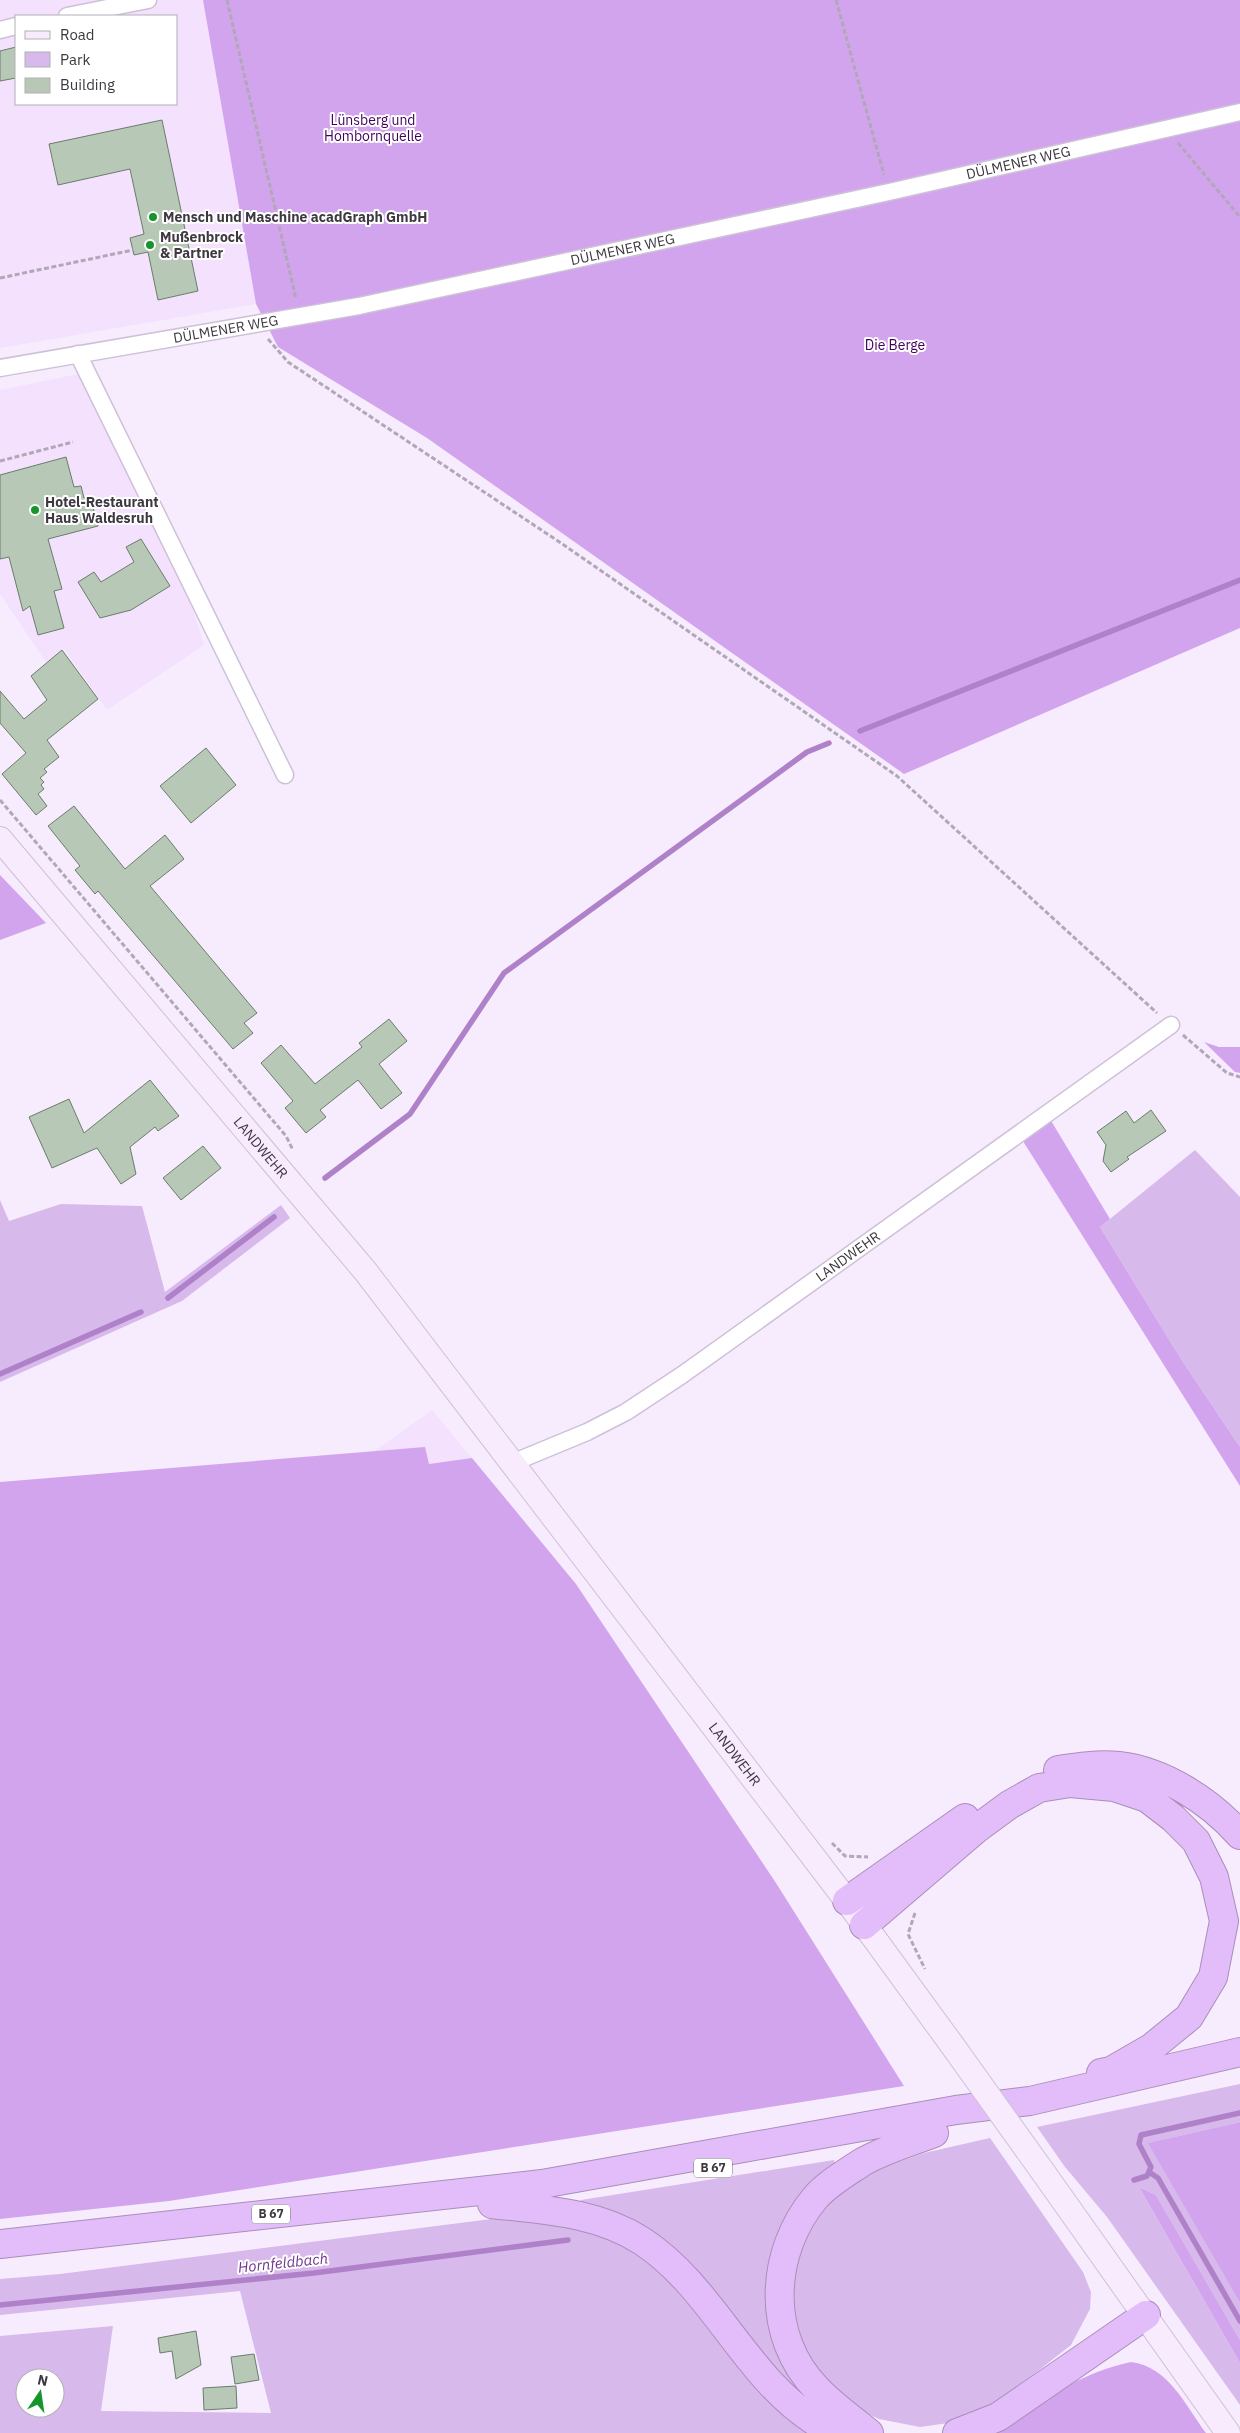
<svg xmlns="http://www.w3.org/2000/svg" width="1240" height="2433" font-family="'IBM Plex Sans',sans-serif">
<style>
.built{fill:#f3e1fe;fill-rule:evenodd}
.green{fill:#d8b9eb;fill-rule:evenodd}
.forest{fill:#d3a4ee}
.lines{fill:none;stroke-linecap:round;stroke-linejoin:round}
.stream{stroke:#af81c9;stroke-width:5.5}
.building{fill:#b7c9b6;stroke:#6b7c6b}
.street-casing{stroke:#cec1d7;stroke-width:19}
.secondary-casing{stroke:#cec1d7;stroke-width:26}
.highway-casing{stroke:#a98eb9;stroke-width:30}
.path{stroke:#b1a7b6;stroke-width:3;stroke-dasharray:5 2.5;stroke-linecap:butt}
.street{stroke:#fff;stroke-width:16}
.secondary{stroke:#f7ebfd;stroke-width:24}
.highway{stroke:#e3bdf9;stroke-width:28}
.secondary-bridge-casing{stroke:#cec1d7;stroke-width:26;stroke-linecap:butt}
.secondary-bridge{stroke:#f7ebfd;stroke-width:24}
.poi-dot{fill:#16962a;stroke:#fff;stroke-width:2}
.labels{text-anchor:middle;stroke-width:4;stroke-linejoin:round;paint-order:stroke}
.shield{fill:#fff;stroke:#78747a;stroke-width:1}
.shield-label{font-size:12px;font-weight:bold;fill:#3e3841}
.park-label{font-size:14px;fill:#42005c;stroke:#fff}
.street-label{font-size:14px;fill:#3e3841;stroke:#fff}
.poi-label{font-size:14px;font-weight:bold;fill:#3e3841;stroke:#fff;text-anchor:start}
.water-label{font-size:15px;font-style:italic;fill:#6f368c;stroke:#fff}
</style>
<rect width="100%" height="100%" fill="#f7ecfe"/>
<path class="built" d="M0 0H203L256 304 0 348ZM16 16H176V104H16Z
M83 373 191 603 204 645 107 710 64 649 46 662 0 594V390Z
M432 1410 472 1458 429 1464 373 1452Z"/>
<path class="green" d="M1195 1150 1240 1197V1447L1181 1359 1100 1227Z
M0 1200 9 1221 61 1204 142 1206 165 1292 281 1205 290 1218 182 1301 0 1382Z
M1240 2084V2122L1149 2143 1240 2303V2340L1156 2195 1139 2187 1240 2363V2405L1107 2217 1065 2167 1037 2127Z
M990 2138 1083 2272 1091 2292 1090 2309 1071 2345 1006 2396 963 2421 920 2427 879 2419 851 2406 824 2384 799 2347 789 2308 790 2273 818 2213 848 2186 884 2167 924 2153Z
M834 2160 836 2168 777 2252 814 2404 799 2397 722 2306 579 2207 581 2200Z
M499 2218 590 2228 649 2257 821 2433H0V2336L113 2326 101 2411 271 2413 240 2291 0 2315V2279L60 2274ZM25 2378H55V2408H25Z"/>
<path class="forest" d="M203 0H1240V628L904 774 427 438 278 347 256 304Z
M0 875 46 923 0 940Z
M1204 1042 1219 1047H1240V1073L1235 1072Z
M1050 1119 1110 1219 1100 1227 1181 1359 1240 1447V1486L1021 1138Z
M425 1447 429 1464 472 1458 576 1584 776 1883 904 2086 169 2201 0 2219V1482Z
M1240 2122V2303L1148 2143Z
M1139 2187 1156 2195 1240 2340V2363Z
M1131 2362C1169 2367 1185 2405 1206 2433H994C1039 2403 1076 2374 1131 2362Z"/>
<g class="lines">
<path class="stream" d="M860 731 1240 580
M325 1178 410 1114 504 973 807 752 829 743
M168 1298 274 1217
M0 1374 141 1312
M1149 2172 1158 2178 1240 2321
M1134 2180 1147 2176 1151 2167 1139 2144 1141 2135 1240 2113
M0 2305 314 2273 568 2240"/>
</g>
<path class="building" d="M16 47V78L0 81V51Z
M162 120 198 291 158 300 148 252 134 255 130 238 144 234 130 169 58 185 49 144Z
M66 457 74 487 81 486 84 498 90 496 98 526 48 539 62 589 54 591 64 628 38 635 30 606 23 611 9 557 0 559V475Z
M141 539 170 586 131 610 100 618 78 582 94 572 101 582 134 562 126 547Z
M62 650 98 699 47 740 59 757 44 769 47 772 40 778 44 782 41 785 44 789 38 794 47 806 36 815 2 774 26 753 0 723V691L24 719 47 700 31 676Z
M206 748 236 785 191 823 160 786Z
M74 806 125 869 165 835 184 859 150 886 257 1013 244 1023 253 1033 233 1049 98 891 95 894 75 870 80 866 48 826Z
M389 1019 407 1041 379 1064 402 1093 381 1109 358 1080 320 1110 326 1117 306 1133 285 1108 293 1101 261 1063 281 1045 315 1084 362 1047 359 1043Z
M150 1080 179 1116 158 1131 155 1127 130 1147 136 1174 121 1184 97 1148 52 1168 29 1117 69 1099 84 1133Z
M1151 1110 1166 1131 1127 1157 1129 1159 1111 1172 1103 1161 1106 1145 1097 1132 1126 1111 1134 1123Z
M203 1146 221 1168 181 1200 163 1178Z
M196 2331 201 2365 176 2379 172 2351 160 2353 158 2338Z
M254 2354 259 2380 235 2384 231 2357Z
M236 2386 237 2408 204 2410 203 2388Z"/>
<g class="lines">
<g class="street-casing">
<g id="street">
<path d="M67 16 148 0"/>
<path d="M0 30 16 26"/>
<path d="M78 354 285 775"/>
<path id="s1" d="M0 368 359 306 889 192 1240 112"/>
<path id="s2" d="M512 1463 587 1432 626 1412 682 1375 1171 1025"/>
</g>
</g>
<g class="secondary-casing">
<g id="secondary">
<path id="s3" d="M0 839 366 1272 847 1901 955 2049"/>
<path d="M1043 2172 1228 2433"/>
</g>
</g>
<g class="highway-casing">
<path id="highway" d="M1058 1770C1078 1767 1098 1764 1119 1766 1164 1771 1211 1802 1240 1835
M847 1901 965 1818
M864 1925 975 1830 1009 1805 1039 1788 1070 1783 1114 1787 1147 1798 1173 1818 1196 1841 1214 1877 1224 1921 1213 1977 1189 2017 1151 2048 1111 2071 1101 2073
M492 2204C544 2210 597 2212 642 2241 715 2289 746 2381 821 2425 832 2432 853 2431 866 2433
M0 2244 542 2184 956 2110 1030 2101 1240 2052
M869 2433C852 2419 832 2405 817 2389 765 2336 770 2252 815 2198 827 2184 846 2173 861 2163 882 2150 911 2142 934 2133
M957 2433 998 2417 1146 2315"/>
</g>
<path class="path" d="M227 0 296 299
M836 0 884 175
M1178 143 1240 217
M0 278 133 250
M268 339 288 362 561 543 897 776 1157 1013
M0 461 73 442
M0 800 286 1136 293 1150
M1183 1035 1227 1073 1240 1077
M832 1843 845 1856 868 1857
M915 1913 908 1934 925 1969"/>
<use href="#street" class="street"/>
<use href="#secondary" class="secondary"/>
<use href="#highway" class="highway"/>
<g class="secondary-bridge-casing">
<path id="secondary-bridge" d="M955 2049 1043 2172"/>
</g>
<use href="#secondary-bridge" class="secondary-bridge"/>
</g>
<g class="poi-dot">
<circle cx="153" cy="217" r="5"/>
<circle cx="150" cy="245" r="5"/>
<circle cx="35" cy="510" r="5"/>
</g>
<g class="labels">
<g class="shield">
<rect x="694" y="2158.5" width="38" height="19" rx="4"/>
<rect x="252" y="2204.5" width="38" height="19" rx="4"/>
</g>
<g class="shield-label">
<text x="713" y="2172">B 67</text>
<text x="271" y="2218">B 67</text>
</g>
<g class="park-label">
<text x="373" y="125">Lünsberg und<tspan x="373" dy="16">Hombornquelle</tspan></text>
<text x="895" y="350">Die Berge</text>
</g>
<g class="street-label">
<text dy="5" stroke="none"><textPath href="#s1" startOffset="1039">DÜLMENER WEG</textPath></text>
<text dy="5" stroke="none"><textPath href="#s1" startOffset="634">DÜLMENER WEG</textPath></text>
<text dy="5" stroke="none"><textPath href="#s1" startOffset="229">DÜLMENER WEG</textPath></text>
<text dy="5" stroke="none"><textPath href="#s3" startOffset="404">LANDWEHR</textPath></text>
<text dy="5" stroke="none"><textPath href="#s2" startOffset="396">LANDWEHR</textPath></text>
<text dy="5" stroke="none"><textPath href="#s3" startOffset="1174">LANDWEHR</textPath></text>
</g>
<g class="poi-label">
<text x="163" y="222">Mensch und Maschine acadGraph GmbH</text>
<text x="160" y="242">Mußenbrock<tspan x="160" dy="16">&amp; Partner</tspan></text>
<text x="45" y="507">Hotel-Restaurant<tspan x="45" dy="16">Haus Waldesruh</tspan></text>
</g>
<g class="water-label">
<text transform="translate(283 2263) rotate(-6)" y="5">Hornfeldbach</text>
</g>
</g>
<rect x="15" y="15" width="162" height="90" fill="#ffffff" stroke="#b2afb3"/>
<rect x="25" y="31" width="25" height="8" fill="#f7ebfd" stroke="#b2afb3"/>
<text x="60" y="40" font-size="15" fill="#3e3841">Road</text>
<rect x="25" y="52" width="25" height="15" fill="#d8b9eb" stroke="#b2afb3"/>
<text x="60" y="65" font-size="15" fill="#3e3841">Park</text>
<rect x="25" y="78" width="25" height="15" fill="#b7c9b6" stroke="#b2afb3"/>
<text x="60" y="90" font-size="15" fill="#3e3841">Building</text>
<g transform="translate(40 2393) rotate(13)"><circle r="24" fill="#ffffff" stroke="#b2afb3"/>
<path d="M0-4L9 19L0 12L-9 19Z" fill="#16962a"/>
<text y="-8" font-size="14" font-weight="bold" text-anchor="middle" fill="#3e3841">N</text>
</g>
</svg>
